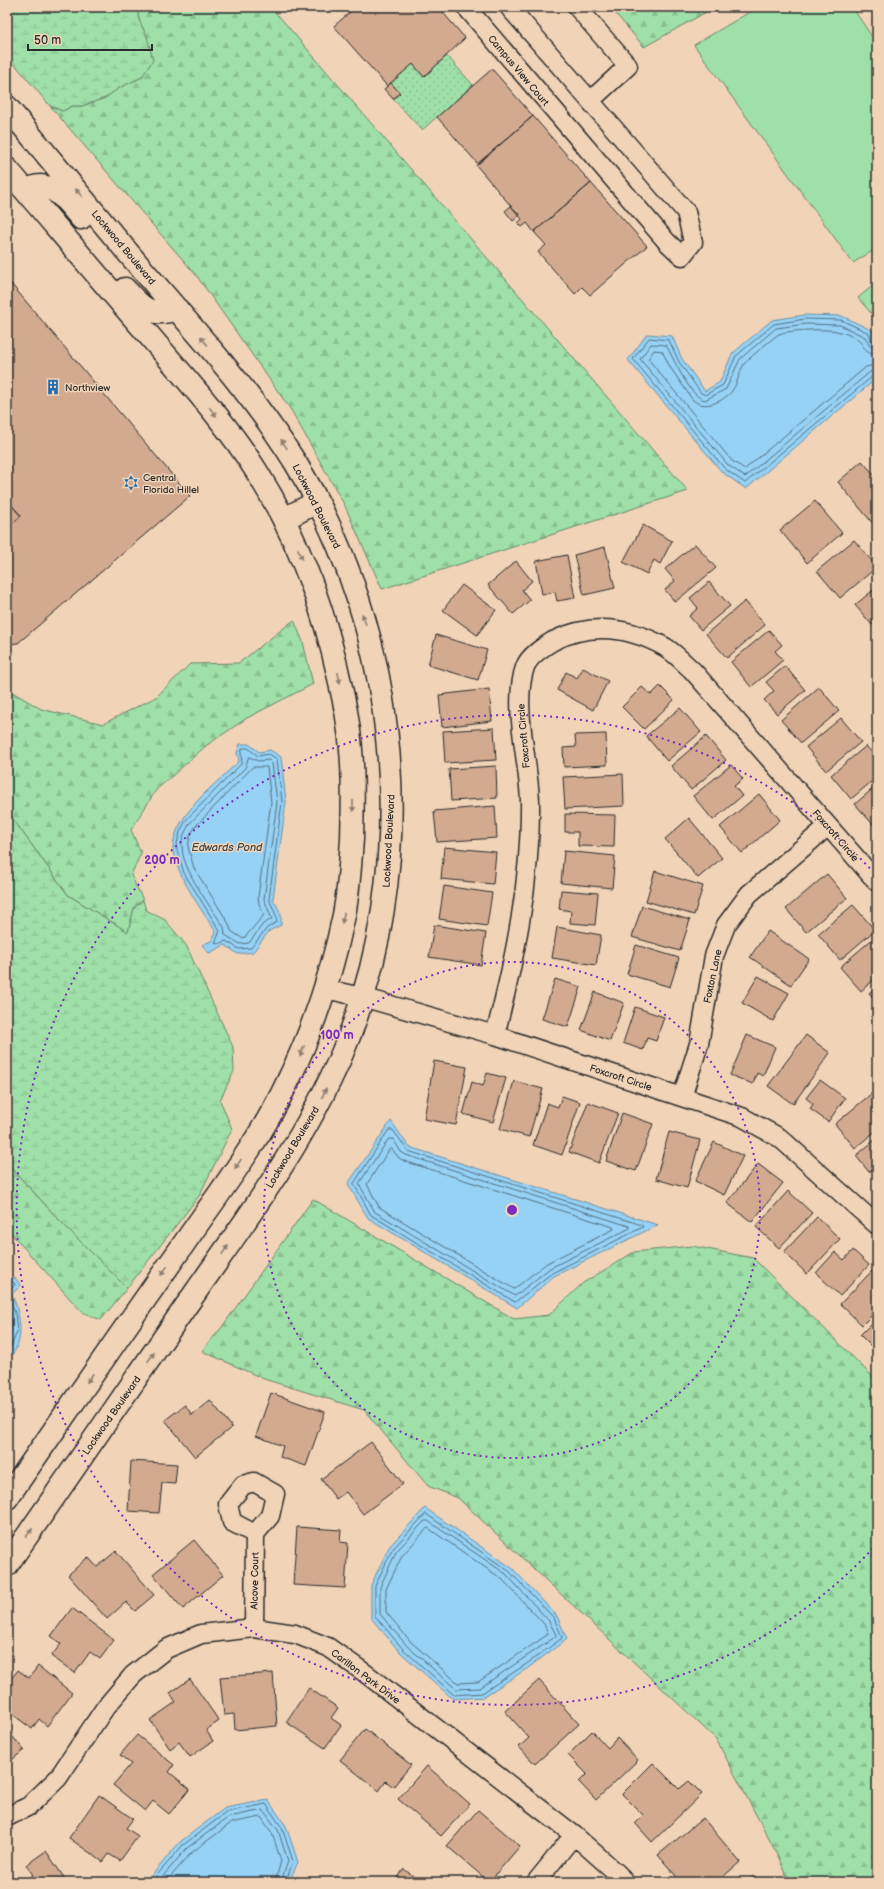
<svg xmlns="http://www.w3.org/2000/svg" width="884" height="1889" font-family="'Balsamiq Sans',sans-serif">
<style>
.green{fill:#9fdfa8;stroke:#65856a}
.forest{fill:url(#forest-firs);stroke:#65856a}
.wetland{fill:url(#wetland-marsh);stroke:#65856a}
.park{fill:url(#park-dots);stroke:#65856a}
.water{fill:#95d2f6;stroke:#6b8fa5}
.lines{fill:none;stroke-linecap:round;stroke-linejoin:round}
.shore{stroke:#556e7c;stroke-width:1}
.building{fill:#d1aa90;stroke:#2b2b2b}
.street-casing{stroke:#2b2b2b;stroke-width:21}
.secondary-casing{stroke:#2b2b2b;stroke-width:25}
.street{stroke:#f1d3b7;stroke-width:18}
.secondary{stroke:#f1d3b7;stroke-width:22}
.oneway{fill:#8e7f71}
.ring{fill:none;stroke:#7b2cbf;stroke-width:2;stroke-dasharray:2 4}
.labels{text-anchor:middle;stroke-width:3;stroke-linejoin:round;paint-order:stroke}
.street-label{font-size:10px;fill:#2b2b2b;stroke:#f1d3b7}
.poi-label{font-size:10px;fill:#2b2b2b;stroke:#f1d3b7;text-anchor:start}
.water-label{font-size:11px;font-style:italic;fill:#3b4449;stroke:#f1d3b7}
.centre{fill:#7b2cbf;stroke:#f1d3b7;stroke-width:2}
.ring-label{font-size:12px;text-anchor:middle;font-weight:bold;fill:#7b2cbf;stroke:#f1d3b7;stroke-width:3;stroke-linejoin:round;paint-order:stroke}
</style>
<defs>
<pattern id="forest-firs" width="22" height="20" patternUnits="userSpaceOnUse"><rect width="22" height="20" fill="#9fdfa8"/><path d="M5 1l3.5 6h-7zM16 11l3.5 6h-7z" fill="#89c091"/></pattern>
<pattern id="wetland-marsh" width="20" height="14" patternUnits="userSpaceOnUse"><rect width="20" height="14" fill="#9fdfa8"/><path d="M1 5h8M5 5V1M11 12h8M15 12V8" fill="none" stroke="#89c091"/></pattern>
<pattern id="park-dots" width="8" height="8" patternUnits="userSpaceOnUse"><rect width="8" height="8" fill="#9fdfa8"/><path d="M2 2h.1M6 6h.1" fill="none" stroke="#89c091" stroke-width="1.8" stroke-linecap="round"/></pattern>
</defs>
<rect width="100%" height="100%" fill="#f1d3b7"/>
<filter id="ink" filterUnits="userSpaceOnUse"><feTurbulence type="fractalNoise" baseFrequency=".025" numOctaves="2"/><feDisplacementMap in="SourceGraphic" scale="8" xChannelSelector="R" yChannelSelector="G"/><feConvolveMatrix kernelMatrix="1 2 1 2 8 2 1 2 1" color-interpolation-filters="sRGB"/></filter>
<g filter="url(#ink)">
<path class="green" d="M758 7H852L877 44V248L853 263 694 45Z"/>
<path class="forest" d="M137 7H271L688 491 382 589 345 506 291 410 196 275 50 106 63 111 72 106H82L105 98 119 88 142 77 147 37 139 20Z
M610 7H715L644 47Z
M877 282V320L858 298Z
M294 620 303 642 313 684 247 718 207 745 156 790 131 830 141 853 131 875 143 900 134 908 128 932 68 895 7 811V689L41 709 103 724 156 697 190 664 239 663Z
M7 1163 62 1223 127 1288 101 1320 82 1312 7 1229Z
M313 1199 514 1319 549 1315 583 1283 634 1252 692 1246 753 1258 877 1381V1882H789L778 1856 716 1739 458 1498 428 1486 364 1410 264 1379 202 1351 222 1327Z"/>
<path class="wetland" d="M7 7H137L139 20 147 37 153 60 142 77 119 88 105 98 82 106H72L63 111 50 106 7 55Z
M7 811 68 895 128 932 134 908 143 900 146 910 165 920 186 945 233 1047 234 1071 220 1100 232 1129 199 1196 127 1288 62 1223 7 1163Z"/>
<path class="park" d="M447 56 473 85 422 130 393 99 400 93 391 83 413 64 424 77Z"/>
<path class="water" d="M805 315 842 316 873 331 877 347V378L746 489 722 472 628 360 647 334 672 336 682 359 705 391 720 382 732 354 772 320Z
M240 744H249L259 752 270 750 281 757 286 802 273 899 281 914V925L269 931 253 952 238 954 225 945 209 953 202 945 211 941 216 932C204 914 171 867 173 846 176 813 217 783 239 761L237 753Z
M391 1121 409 1147 658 1225 554 1276 517 1308 368 1218 348 1184Z
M15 1278 21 1285 12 1294C21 1318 26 1341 7 1362V1279Z
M425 1508 512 1568 557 1616 567 1639 528 1668 483 1697 453 1699 400 1652 371 1618V1585L389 1547Z
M268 1800 286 1826 298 1862 289 1882H146L180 1842 225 1808Z"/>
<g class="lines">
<path class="shore" d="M877 343 872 342 869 333 841 320 805 319 774 324 736 356 723 385 705 395 701 393 679 362 669 340 649 338 633 359 725 469 745 483 873 376 877 375
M877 348 870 346 865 337 840 325 806 324 776 328 740 359 726 389 705 400C690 398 673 357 666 345L651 344 640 359 728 465 745 477 870 372 877 370
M877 354C863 354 866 347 859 341 855 337 845 333 840 332 831 328 788 330 779 334 775 336 747 360 744 364 739 372 738 383 732 391 723 402 703 411 692 399L670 367 662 351 654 350 648 359 732 461 745 469 866 367 877 364
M243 748H248L258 756 269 754 277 759 282 802 269 899 276 915 277 922 267 928 251 948 239 949 226 941 218 944 215 943 220 931 184 873 176 847 180 832 186 820 242 763 241 753Z
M249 757 258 761 269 760 272 763 277 802 264 899 272 919 263 924 249 943 240 944 225 935 224 927C211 908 182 869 182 847 181 838 186 830 190 823L245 768Z
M253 767H267L271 802 258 897 259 904 264 915 245 937 242 938 231 931 229 924 194 868 188 847 190 836 195 827Z
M389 1130H393L408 1151 642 1225 643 1227 552 1273 515 1302 371 1215 354 1184Z
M389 1139H393L401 1152 406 1155 629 1226 630 1228 550 1268 515 1296 375 1212 359 1184Z
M392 1149 399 1158 404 1161 613 1227 614 1229 547 1263 514 1289 379 1207 367 1184 389 1150Z
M7 1282H13L15 1284 8 1294 15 1313 17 1332 7 1356
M7 1306C13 1320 12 1331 7 1345
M426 1514 509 1571 554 1618 562 1637 561 1639 525 1665 482 1693 454 1695 403 1649 375 1616V1586L392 1550Z
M425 1521H428L506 1574 549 1621 556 1635 555 1637 480 1688 456 1689 407 1646 380 1614V1587L396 1552Z
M428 1528 502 1579 544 1624 548 1633 547 1635 478 1682 458 1683 411 1642 386 1612V1589L402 1556Z
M151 1882 183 1845 227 1812 266 1804 282 1828 293 1861 286 1882
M158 1882 187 1848 229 1817 263 1810 278 1830 288 1861 281 1882
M166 1882 191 1853 231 1823 261 1817 272 1833 281 1861 275 1882"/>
</g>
<path class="building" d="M356 7H438L465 38 424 77 413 64 387 86 334 26Z
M492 69 533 116 478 164 437 117Z
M391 83 400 93 393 99 384 89Z
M533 116 591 183 534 232 527 223 522 227 518 223 522 219 476 165Z
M591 183 647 246 590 295 582 287 575 294 538 252 546 245 534 232Z
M511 206 520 215 513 221 505 211Z
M7 279 190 496 18 643 7 644V528L21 516 7 500Z
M862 461 877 478V524L875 526 838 482Z
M7 500 21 516 7 528Z
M815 501 842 533 807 563 780 530Z
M643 525 672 541 660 564 654 560 647 574 623 562Z
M854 540 877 567 840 598 817 571Z
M695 544 716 568 675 602 665 590 675 581 665 569Z
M605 547 615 588 584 595 574 555Z
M567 555 575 598 557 601 555 592 542 594 536 561Z
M516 561 532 581 522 590 530 600 513 614 488 585Z
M709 582 730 606 701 630 689 616 698 608 690 598Z
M462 585 496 610 477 635 443 610Z
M877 587V621L872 625 855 605Z
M745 601 765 625 727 658 706 634Z
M769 630 782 645 775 651 783 660 751 687 731 662Z
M436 635 487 650 478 680 428 665Z
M785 666 805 690 777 714 764 700 774 691 766 682Z
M583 668 608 681 593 710 557 690 566 672 577 678Z
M660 686 674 700 644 729 622 707 642 687 651 695Z
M819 687 839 711 801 743 781 720Z
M489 689 492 721 442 727 439 695Z
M680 708 701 732 667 761 646 736Z
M841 718 861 742 826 771 806 747Z
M494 728 496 760 445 763 443 731Z
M606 734 607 765 564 767 563 748 576 747 575 735Z
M706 736 726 760 691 790 671 766Z
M866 746 877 758V777L851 799 831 775Z
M731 765 743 779 734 786 742 796 713 820 693 796Z
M496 766 497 798 451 801 449 769Z
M623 774 624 806 565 809 563 777Z
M877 785V827L876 828 855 804Z
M759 794 780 820 742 853 720 827Z
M495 806 497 838 437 842 434 811Z
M565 814 615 815 614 847 578 846V832H565Z
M689 818 722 858 698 878 665 839Z
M444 847 496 852 493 884 441 879Z
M564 851 615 856 612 888 561 883Z
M655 871 703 886 694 915 646 901Z
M827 874 847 898 806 932 786 909Z
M444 886 492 893 487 926 439 919Z
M561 890 598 893 595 925 570 923 571 911 559 909Z
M853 905 875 930 840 960 818 934Z
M642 906 690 920 680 951 632 937Z
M434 925 486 933 481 965 429 957Z
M557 927 601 935 596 965 552 958Z
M768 931 809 959 791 985 750 957Z
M877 935V977L861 991 840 967Z
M636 945 679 958 670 987 627 974Z
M758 976 789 993 773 1021 742 1003Z
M555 979 581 987 568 1027 542 1019Z
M877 986V1002L869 993Z
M595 992 624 1003 610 1041 581 1030Z
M635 1007 664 1017 656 1041 647 1038 643 1050 623 1043Z
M747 1035 775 1047 763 1076 757 1073 753 1084 730 1075Z
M806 1035 830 1053 793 1104 768 1086Z
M434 1061 467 1067 456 1125 424 1119Z
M487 1073 506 1078 493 1122 463 1114 472 1082 483 1086Z
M820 1080 845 1098 828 1122 810 1109 813 1104 806 1098Z
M514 1081 543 1089 529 1137 500 1129Z
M877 1089V1130L855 1148 835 1124Z
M562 1096 580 1102 562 1155 533 1145 547 1103 558 1107Z
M588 1102 618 1113 599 1163 569 1152Z
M622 1113 653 1124 636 1171 606 1161Z
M669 1132 700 1140 687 1188 656 1179Z
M877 1138V1166L869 1172 856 1156Z
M714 1142 743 1156 724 1195 695 1181Z
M758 1164 783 1183 752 1222 727 1203Z
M788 1191 812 1213 779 1248 756 1227Z
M817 1217 840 1239 807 1274 784 1252Z
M853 1250 869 1265 840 1296 816 1273 835 1252 844 1260Z
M874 1269 877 1272V1310L862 1325 840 1304Z
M877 1318V1352L860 1335Z
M271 1393 325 1412 306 1466 280 1457 283 1446 256 1436Z
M210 1400 232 1427 195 1457 165 1420 185 1405 192 1415Z
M371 1442 403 1484 363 1514 346 1492 336 1499 321 1479Z
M131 1461 177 1464 175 1484 162 1483 159 1513 128 1511Z
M297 1527 341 1530 340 1542 348 1543 345 1588 293 1585Z
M194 1540 223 1575 183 1609 153 1574Z
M116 1551 154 1595 135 1611 126 1602 107 1619 68 1575 88 1557 97 1567Z
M72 1608 114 1640 100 1659 90 1652 75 1673 51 1656 61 1644 51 1636Z
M38 1666 72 1693 47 1726 39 1719 32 1729 7 1710V1707L13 1699 7 1695V1684L18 1670 29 1678Z
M273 1673 277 1726 235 1730 234 1714 224 1715 220 1677Z
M190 1679 219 1721 206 1730 213 1741 190 1757 179 1742 170 1749 150 1720 176 1702 170 1693Z
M539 1680 579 1724 535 1764 519 1747 529 1738 505 1711Z
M309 1688 338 1708 331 1718 341 1725 325 1748 286 1722Z
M365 1729 411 1765 393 1787 386 1781 379 1791 340 1760Z
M7 1730 24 1750 7 1764Z
M592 1731 608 1748 617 1738 638 1760 596 1800 579 1782 587 1774 568 1755Z
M137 1735 174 1765 169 1772 190 1789 169 1814 153 1801 145 1811 113 1785 131 1764 120 1755Z
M653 1763 679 1789 689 1781 702 1794 652 1842 635 1823 643 1815 622 1794Z
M427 1766 470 1804 441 1836 398 1799Z
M99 1795 133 1819 126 1828 138 1836 120 1861 109 1854 103 1862 69 1838Z
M478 1810 520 1846 489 1882 447 1846Z
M703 1818 740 1862 717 1882H681L658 1855Z
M46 1851 67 1882H23L33 1875 26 1865Z
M404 1869 420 1882H393Z
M755 1876 759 1882H745Z"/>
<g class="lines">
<g class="street-casing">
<path id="street" d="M466 7 667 242 682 256 693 242 686 212 509 7
M577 7 628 66 590 101
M325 989 362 997 495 1035 742 1117 780 1138 877 1225
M495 1035C515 959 531 881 530 802 529 761 512 706 525 667 529 656 543 647 553 641 591 622 629 627 665 647 675 653 684 663 693 671L877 882
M682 1097 699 1044 714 956 726 925 749 894 828 826
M254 1628 255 1534 270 1516 275 1494 254 1482 243 1485 228 1504 232 1522 255 1534
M7 1817 29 1806 58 1778 105 1708 133 1675 166 1649 201 1634 254 1628 295 1634 328 1647 365 1673 574 1835 618 1874 624 1882
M536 1882 574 1835"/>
</g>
<g class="secondary-casing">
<path id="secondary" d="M7 107C54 163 100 221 148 276 200 336 253 395 295 462 402 634 422 870 341 1056 304 1142 248 1217 195 1293 132 1384 70 1474 7 1565
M7 169C54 224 100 279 147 333 185 378 226 422 257 472 297 536 323 605 339 678 342 693 346 708 348 724 354 762 353 801 352 839 350 865 349 890 344 915 332 973 313 1030 287 1083 261 1139 218 1194 183 1245 124 1329 66 1413 7 1498
M25 190C31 188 39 184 46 187 61 191 71 207 81 218
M125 289C142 308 150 318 177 309
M284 519 317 502"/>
</g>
<use href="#street" class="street"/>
<use href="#secondary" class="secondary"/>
</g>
<defs><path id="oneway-solid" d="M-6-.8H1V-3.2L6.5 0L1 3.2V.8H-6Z"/></defs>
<g class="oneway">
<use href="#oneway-solid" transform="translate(79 193) rotate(-130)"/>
<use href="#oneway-solid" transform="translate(204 341) rotate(-130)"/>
<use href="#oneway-solid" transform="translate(213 412) rotate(52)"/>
<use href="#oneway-solid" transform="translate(284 444) rotate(-123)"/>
<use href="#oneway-solid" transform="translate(300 554) rotate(66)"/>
<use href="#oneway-solid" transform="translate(364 619) rotate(-109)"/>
<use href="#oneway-solid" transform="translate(339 678) rotate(78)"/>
<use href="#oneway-solid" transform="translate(353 806) rotate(90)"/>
<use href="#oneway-solid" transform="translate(343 918) rotate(102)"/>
<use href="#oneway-solid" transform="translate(302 1051) rotate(114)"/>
<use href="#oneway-solid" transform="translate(324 1093) rotate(-65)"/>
<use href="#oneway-solid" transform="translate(238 1164) rotate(124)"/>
<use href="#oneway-solid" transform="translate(225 1250) rotate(-55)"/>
<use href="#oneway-solid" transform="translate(164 1271) rotate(125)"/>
<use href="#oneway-solid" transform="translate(151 1357) rotate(-55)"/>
<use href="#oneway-solid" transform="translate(90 1378) rotate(125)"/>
<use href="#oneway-solid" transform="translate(29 1533) rotate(-55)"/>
</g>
</g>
<g class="ring">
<circle cx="512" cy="1210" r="248"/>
<path d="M877 1544A495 495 0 1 1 877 876"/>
</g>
<defs>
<g id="building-bare" transform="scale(1.2)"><path d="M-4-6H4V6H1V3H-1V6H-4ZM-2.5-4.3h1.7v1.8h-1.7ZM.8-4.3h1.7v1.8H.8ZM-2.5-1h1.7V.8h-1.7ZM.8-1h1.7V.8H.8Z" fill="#1f6fb2" stroke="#f1d3b7" stroke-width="2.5" paint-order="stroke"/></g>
<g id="synagogue-bare" transform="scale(1.2)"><path d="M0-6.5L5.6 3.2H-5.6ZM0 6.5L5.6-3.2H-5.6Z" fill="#1f6fb2" stroke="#f1d3b7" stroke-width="2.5" paint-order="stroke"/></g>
</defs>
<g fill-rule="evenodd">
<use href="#building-bare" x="53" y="387"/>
<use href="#synagogue-bare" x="131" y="483"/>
</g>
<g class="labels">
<g class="street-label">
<text transform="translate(519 70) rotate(50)" y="4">Campus View Court</text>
<text transform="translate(124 247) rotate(50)" y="4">Lockwood Boulevard</text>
<text transform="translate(317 506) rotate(63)" y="4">Lockwood Boulevard</text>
<text transform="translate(523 736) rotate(-95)" y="4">Foxcroft Circle</text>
<text transform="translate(836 835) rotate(49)" y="4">Foxcroft Circle</text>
<text transform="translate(388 841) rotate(-87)" y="4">Lockwood Boulevard</text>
<text transform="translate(712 976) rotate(-78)" y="4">Foxton Lane</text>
<text transform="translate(621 1077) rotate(18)" y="4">Foxcroft Circle</text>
<text transform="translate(292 1147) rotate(-59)" y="4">Lockwood Boulevard</text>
<text transform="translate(111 1415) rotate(-55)" y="4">Lockwood Boulevard</text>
<text transform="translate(254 1581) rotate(-89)" y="4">Alcove Court</text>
<text transform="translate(366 1676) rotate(37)" y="4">Carillon Park Drive</text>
</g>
<g class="poi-label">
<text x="65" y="391">Northview</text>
<text x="143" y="481">Central<tspan x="143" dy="12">Florida Hillel</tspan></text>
</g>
<g class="water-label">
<text x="227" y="851">Edwards Pond</text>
</g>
</g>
<circle cx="512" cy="1210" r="6" class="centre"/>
<g class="ring-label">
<text x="162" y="864">200 m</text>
<text x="337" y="1039">100 m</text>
</g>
<rect width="884" height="1889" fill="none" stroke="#f1d3b7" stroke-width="24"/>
<rect x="12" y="12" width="860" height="1865" fill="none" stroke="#2b2b2b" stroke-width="1.5" filter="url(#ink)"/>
<path d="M28 44v6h124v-6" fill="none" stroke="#2b2b2b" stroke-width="2"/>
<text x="34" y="44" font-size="12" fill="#2b2b2b" stroke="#f1d3b7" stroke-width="3" paint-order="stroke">50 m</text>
</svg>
